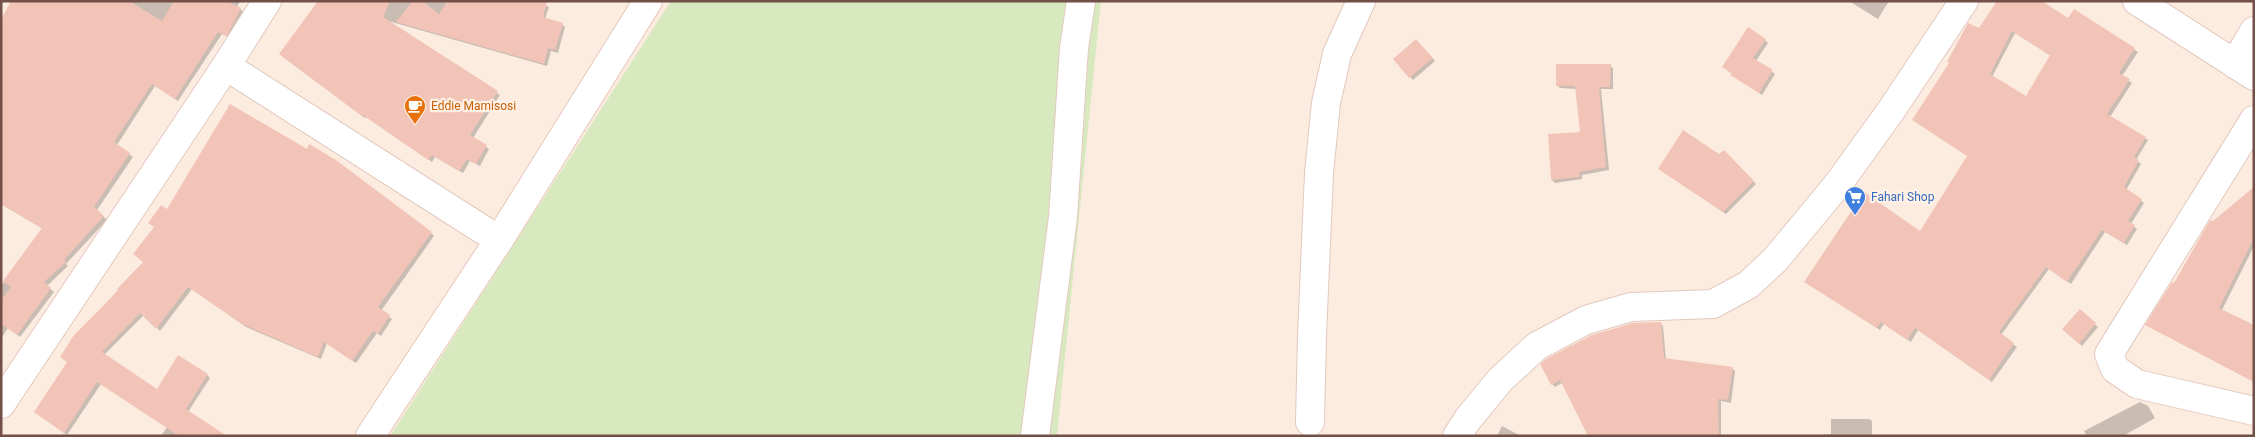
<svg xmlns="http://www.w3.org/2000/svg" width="2255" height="437" font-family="Roboto,sans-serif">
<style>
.green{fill:#d8e9bf}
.shadow{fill:#0003;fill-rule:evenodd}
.building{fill:#f2c4b7;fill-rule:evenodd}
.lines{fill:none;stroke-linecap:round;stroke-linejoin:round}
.street-casing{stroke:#e2c9bf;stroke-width:30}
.secondary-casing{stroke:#e7c8bc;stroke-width:30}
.street{stroke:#fff;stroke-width:28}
.secondary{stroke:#fff;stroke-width:28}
.labels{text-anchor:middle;stroke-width:4.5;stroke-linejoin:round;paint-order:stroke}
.food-label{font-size:12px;fill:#c56008;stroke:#fff1e6;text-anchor:start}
.shop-label{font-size:12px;fill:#366cbe;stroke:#fff1e6;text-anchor:start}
</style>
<rect width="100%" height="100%" fill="#fcece0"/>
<path class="green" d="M671 1H1101L1057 436H390Z"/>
<path class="shadow" d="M13 1H240L237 7 244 12 230 38 222 34 178 101 155 86 117 145 133 157 97 210 107 220 66 264 68 266 47 286 54 292 20 337 8 328 1 339V286L43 229 1 204V22Z
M317 1H537L549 7 545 19 562 24 565 27 558 53 551 51 547 66 388 21 500 95 473 138 489 149 480 166 470 161 463 173 435 157 432 162 366 117 365 118 283 57 318 3Z
M1849 1H1889L1878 19Z
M2074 10 2138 52 2122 76 2132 83 2110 117 2148 140 2136 160 2141 164 2126 190 2144 203 2131 224 2137 229 2127 245 2105 232 2071 284 2049 269 2001 335 2017 347 1992 382 1918 330 1911 342 1884 324 1880 330 1808 284 1920 233 1968 156 1979 30 2068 20ZM2015 33 2051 56 2026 98 1992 77Z
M1765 40 1768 43 1756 61 1775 74 1762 95 1727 70Z
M1416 41 1435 61 1413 80 1394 59Z
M1610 66 1613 68V89H1601L1609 170 1582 175V179L1555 183 1552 180 1581 133 1576 89 1560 88 1557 85Z
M1724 151 1756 184 1726 214 1659 169 1720 155Z
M2254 189V246L2222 310 2254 327V382L2147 325 2213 223Z
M167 211 431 233 434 236 381 311 392 319 381 336 377 333 356 363 327 343 321 359 246 327 192 289 160 331 144 315 104 355 157 390 207 375 210 378 188 412 225 436H161L167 427 101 384 67 435 39 415 68 363 61 357 144 262Z
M2080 311 2098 327 2082 346 2066 332Z
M1660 323 1663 326 1666 360 1732 368 1735 371 1731 403 1721 401V436H1589L1562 383 1555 387 1552 384Z
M2140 402 2148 406 2155 418 2123 436H2087L2084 431Z
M1831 419H1869L1872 421V436H1815L1831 434Z
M1502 426 1521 436H1497Z"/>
<path class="building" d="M11 1H129L162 21 174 1H226L241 8 227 36 218 32 175 99 152 84 114 142 130 153 94 207 104 216 64 260 66 262 44 282 51 288 17 335 1 324V300L11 287 3 281 42 228 1 204V19Z
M318 1H390L383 17 498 91 470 135 487 145 476 164 467 159 459 171 432 155 428 160 363 115 362 116 279 54Z
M413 1H422L439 14 447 1H547L543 17 563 23 555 50 548 48 544 64 396 22Z
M1997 1H2042L2068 18 2074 9 2135 48 2119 73 2130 79 2107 114 2146 137 2134 157 2139 160 2124 187 2142 199 2128 221 2135 225 2124 243 2102 230 2067 282 2046 267 1999 332 2014 343 1989 380 1915 328 1907 340 1881 322 1877 328 1804 282 1864 192 1920 231 1967 156 1912 120 1949 63 1947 62 1968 23 1979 28ZM2012 31 2050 55 2026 96 1990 74Z
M1748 27 1766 39 1753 58 1773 70 1759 93 1730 75 1732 73 1722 67Z
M1416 39 1433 58 1409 78 1393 59Z
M1556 64H1611L1610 87H1599L1606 167 1579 172 1580 177 1551 180 1548 134 1580 132 1575 86H1556Z
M230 104 307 149 309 144 336 160 432 232 378 307 390 315 378 334 373 331 352 361 324 342 318 357 242 324 188 287 156 329 140 313 102 352 157 389 178 355 208 374 186 409 227 436H179L97 382 64 433 34 412 67 362 60 357 74 335 106 303 118 290 117 289 143 262 133 254 154 227 148 223 161 205 167 209Z
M1683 130 1719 154 1724 150 1754 181 1723 212 1658 169Z
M2254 187V238L2219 308 2254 325V382L2145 325 2172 282 2174 283 2210 220 2213 221Z
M2080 309 2096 323 2079 344 2062 329Z
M1661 322 1664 358 1733 367 1728 400 1718 399 1719 436H1588L1560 380 1551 385 1540 364 1546 359 1592 335 1633 323Z"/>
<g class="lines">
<g class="street-casing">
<path id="street" d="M2137 1 2254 76
M2235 64 2254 31
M226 66 499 240
M2254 120 2109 354 2115 369 2137 384 2254 411
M1 404 226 66 267 1
M1310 422 1312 336 1319 173 1326 103 1337 54 1361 1
M1035 436 1063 217 1074 48 1081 1
M1457 436 1468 419 1500 380 1537 346 1586 320 1631 307 1713 304 1748 285 1775 260 1838 184 1890 112 1964 1"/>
</g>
<g class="secondary-casing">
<path id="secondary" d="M370 436 499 240 648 1"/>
</g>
<use href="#street" class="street"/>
<use href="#secondary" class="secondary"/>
</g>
<defs>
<g id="cafe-pin" transform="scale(1.125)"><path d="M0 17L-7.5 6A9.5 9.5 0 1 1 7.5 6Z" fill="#e8710a" stroke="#fff1e6"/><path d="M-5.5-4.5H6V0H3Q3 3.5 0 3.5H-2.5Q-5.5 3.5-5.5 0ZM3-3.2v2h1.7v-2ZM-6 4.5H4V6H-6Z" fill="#fff"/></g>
<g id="supermarket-pin" transform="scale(1.125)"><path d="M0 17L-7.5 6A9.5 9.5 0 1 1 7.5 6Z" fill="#3f7fe0" stroke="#fff1e6"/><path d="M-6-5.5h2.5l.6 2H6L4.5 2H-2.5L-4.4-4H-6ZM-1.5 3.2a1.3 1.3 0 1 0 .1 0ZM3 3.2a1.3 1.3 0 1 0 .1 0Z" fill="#fff"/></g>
</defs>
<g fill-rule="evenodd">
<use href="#cafe-pin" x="415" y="106"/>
<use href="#supermarket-pin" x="1855" y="197"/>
</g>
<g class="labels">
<g class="food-label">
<text x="431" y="110">Eddie Mamisosi</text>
</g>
<g class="shop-label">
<text x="1871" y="201">Fahari Shop</text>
</g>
</g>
<rect width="2255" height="437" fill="none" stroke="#724f47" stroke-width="5"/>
</svg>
